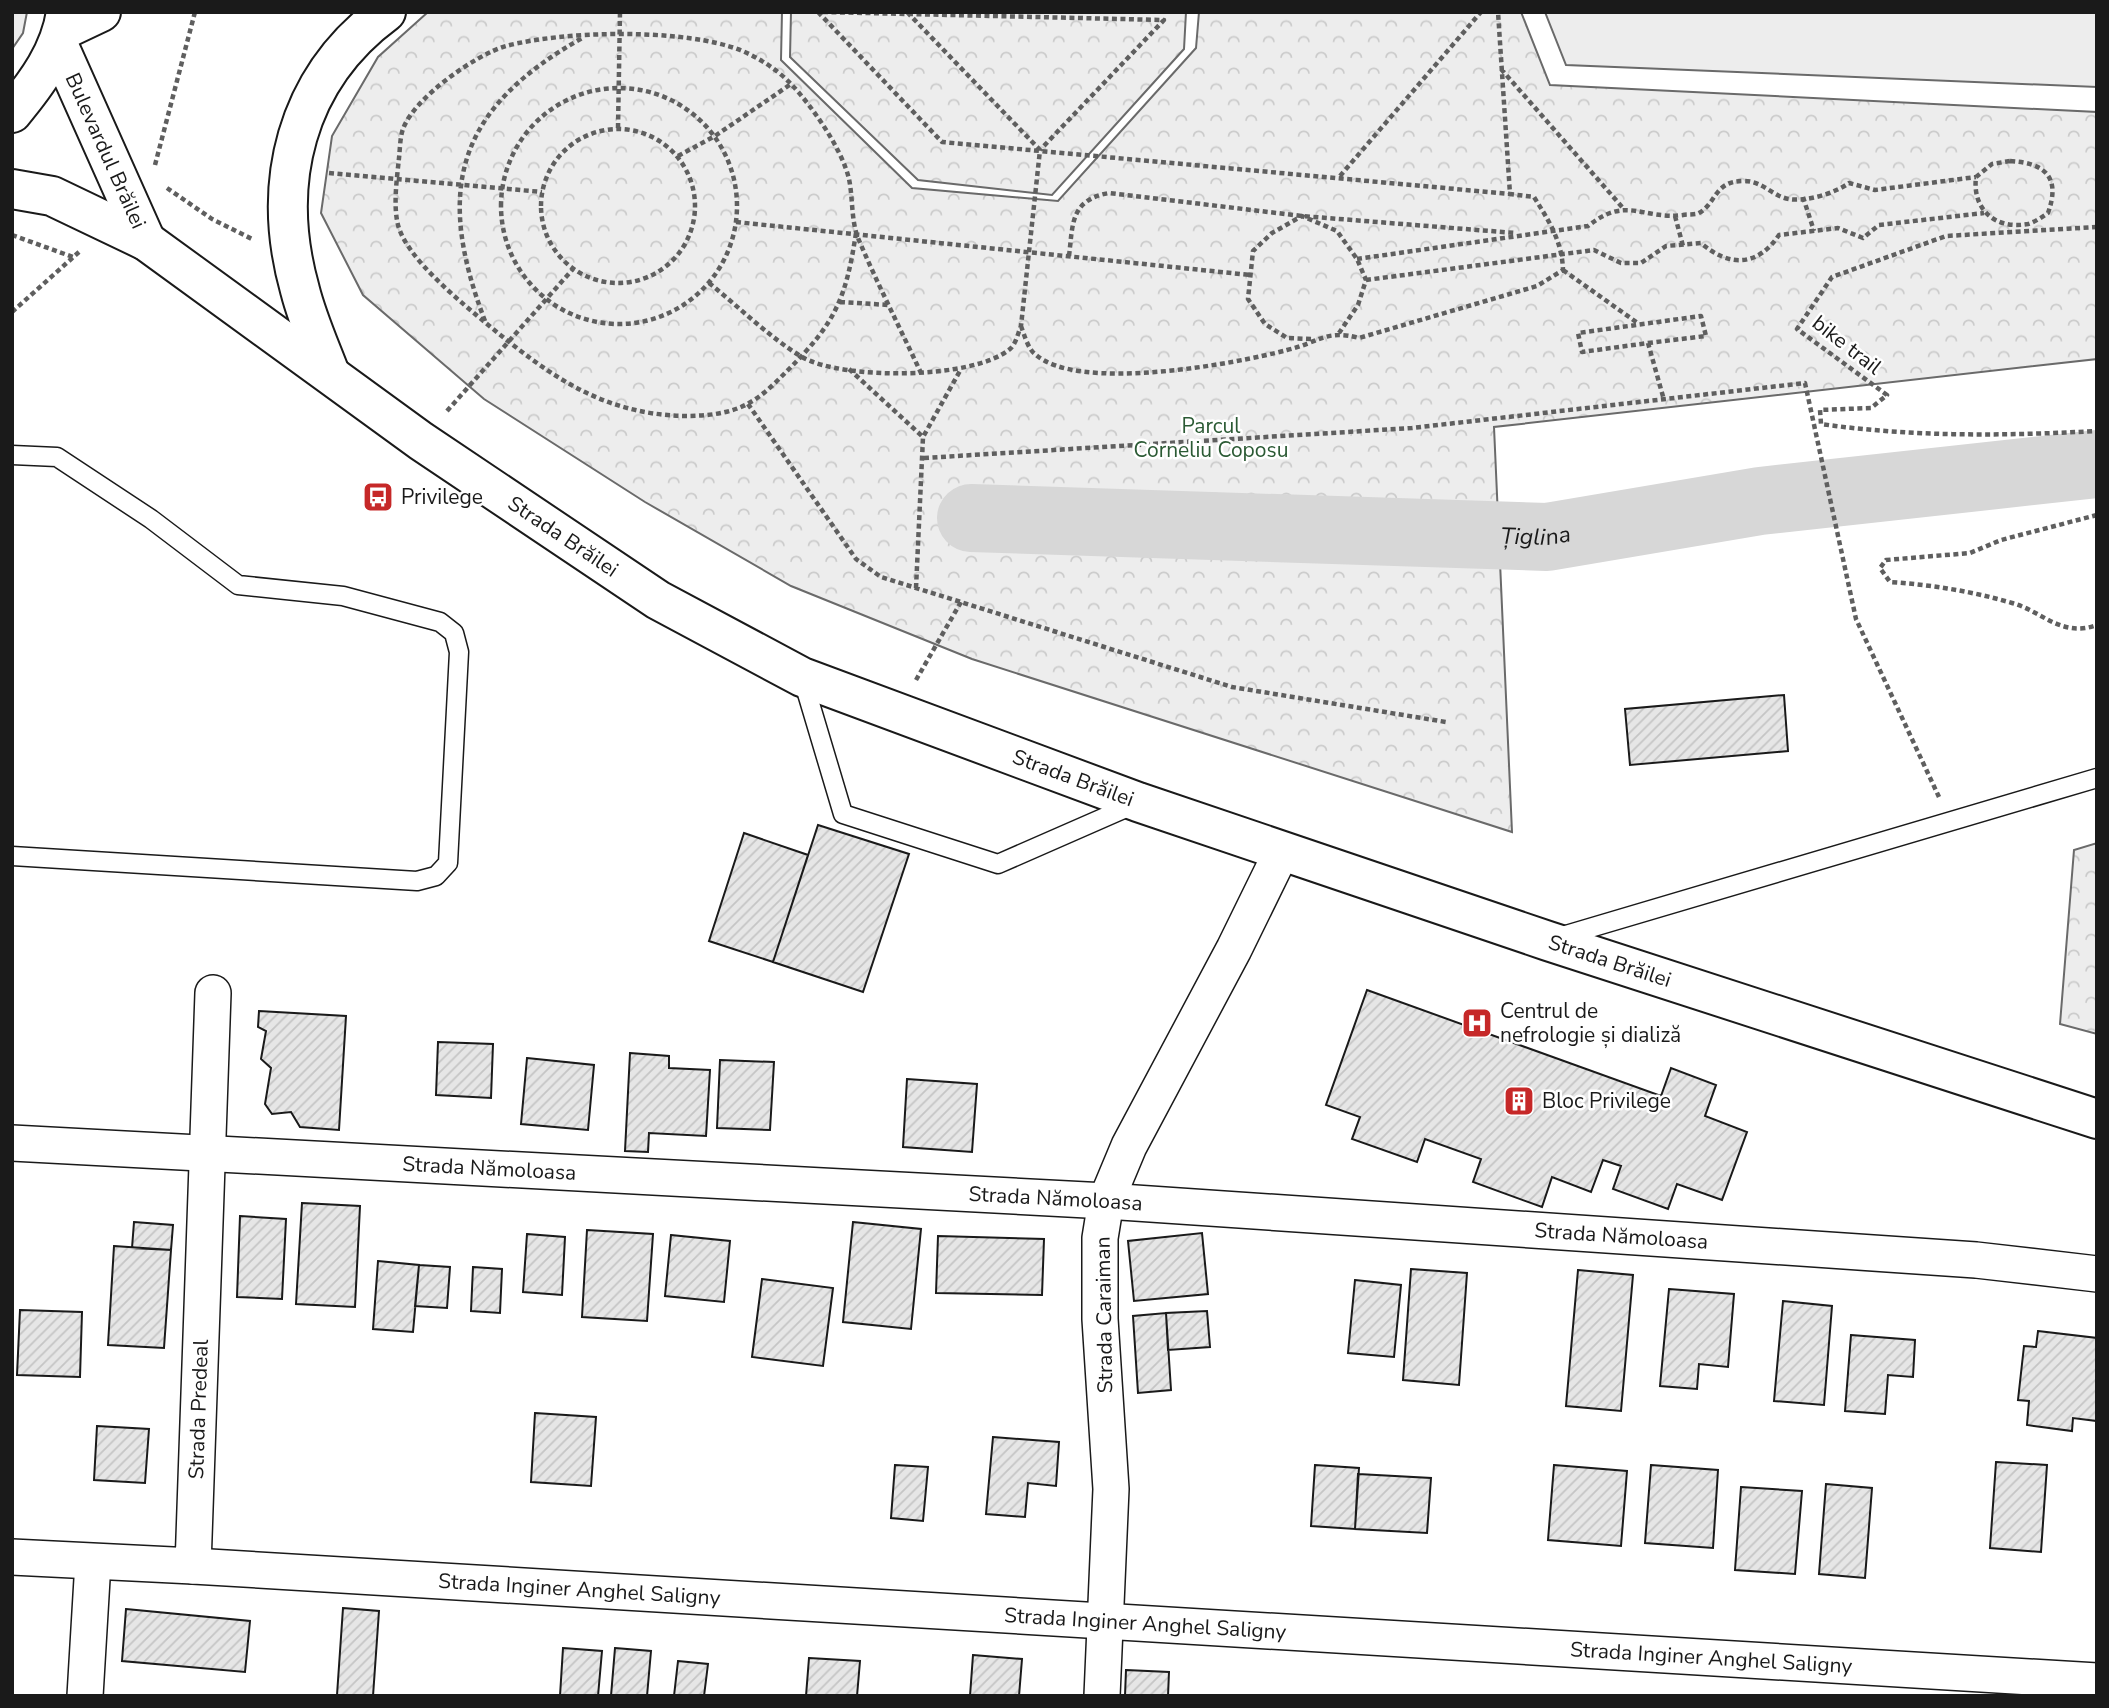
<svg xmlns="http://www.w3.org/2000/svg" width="2109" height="1708" font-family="'Nunito Sans',sans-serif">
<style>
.built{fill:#ededed;stroke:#6a6a6a;stroke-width:2}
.park{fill:url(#park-crowns);stroke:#6a6a6a;stroke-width:2}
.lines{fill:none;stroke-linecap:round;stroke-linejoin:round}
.river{stroke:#d7d7d7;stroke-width:68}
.building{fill:url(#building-hatch);stroke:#1a1a1a;stroke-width:2}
.lane-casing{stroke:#1a1a1a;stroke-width:21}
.street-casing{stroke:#1a1a1a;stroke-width:38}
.primary-casing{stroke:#1a1a1a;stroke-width:42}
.path{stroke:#5f5f5f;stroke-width:4.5;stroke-dasharray:5 3.5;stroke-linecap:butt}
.lane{stroke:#fff;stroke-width:18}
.street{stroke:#fff;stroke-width:35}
.primary{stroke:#fff;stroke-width:38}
.labels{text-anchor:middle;stroke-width:5;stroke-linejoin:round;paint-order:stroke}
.street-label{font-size:21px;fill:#1a1a1a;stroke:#fff}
.park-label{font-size:21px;fill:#2b5a34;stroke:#fff}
.poi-label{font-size:21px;fill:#1a1a1a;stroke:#fff;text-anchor:start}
.water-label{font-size:23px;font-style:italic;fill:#1a1a1a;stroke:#fff}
</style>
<defs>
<pattern id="park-crowns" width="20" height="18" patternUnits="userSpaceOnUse" patternTransform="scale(1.75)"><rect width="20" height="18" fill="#ededed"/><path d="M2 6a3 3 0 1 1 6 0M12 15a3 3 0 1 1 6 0" fill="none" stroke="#cbcbcb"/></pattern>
<pattern id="building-hatch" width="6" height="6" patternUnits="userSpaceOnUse" patternTransform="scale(1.75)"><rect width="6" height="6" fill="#e6e6e6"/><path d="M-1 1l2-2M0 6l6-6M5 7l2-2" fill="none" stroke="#c5c5c5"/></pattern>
</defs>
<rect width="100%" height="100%" fill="#fff"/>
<path class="built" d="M12 12H27L23 33 12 49Z
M1545 12H2097V87L1566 65Z"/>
<path class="park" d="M428 12H782L781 60 912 188 1058 201 1196 48 1199 12H1521L1550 85 2097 112V359L1494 427 1512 832 972 659 791 586 645 502 484 399 363 295 321 213 332 136 378 57Z
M791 12H1186L1184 49 1052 195 918 180 790 57Z
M2097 843V1034L2060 1024 2074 850Z"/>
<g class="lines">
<path class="river" id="s1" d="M971 518 1547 537 1760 501 2097 464"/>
</g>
<path class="building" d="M1784 695 1788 751 1630 765 1625 709Z
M818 825 909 854 863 992 773 962Z
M744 833 808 855 773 962 709 941Z
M1367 990 1661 1096 1671 1068 1716 1085 1705 1116 1747 1132 1722 1200 1677 1184 1668 1209 1613 1189 1621 1166 1603 1160 1591 1192 1552 1177 1542 1207 1473 1182 1481 1159 1425 1139 1417 1162 1352 1139 1360 1117 1326 1105Z
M259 1011 346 1016 339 1130 300 1127 291 1112 272 1114 265 1104 271 1068 261 1059 266 1031 258 1027Z
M438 1042 493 1044 491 1098 436 1095Z
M630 1053 669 1056V1068L710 1070 706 1136 649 1133 648 1152 625 1151Z
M527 1058 594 1065 588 1130 521 1124Z
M720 1060 774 1062 770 1130 717 1128Z
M907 1079 977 1084 972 1152 903 1147Z
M302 1203 360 1206 355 1307 296 1304Z
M240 1216 286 1219 282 1299 237 1297Z
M134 1222 173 1225 171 1250 132 1248Z
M853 1222 921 1229 911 1329 843 1322Z
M587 1230 653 1234 647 1321 582 1317Z
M1202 1233 1208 1294 1134 1301 1128 1241Z
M527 1234 565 1237 562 1295 523 1292Z
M671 1235 730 1241 724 1302 665 1296Z
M938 1236 1044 1239 1042 1295 936 1293Z
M114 1246 171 1250 164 1348 108 1345Z
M378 1261 419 1265 413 1332 373 1329Z
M419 1265 450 1267 447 1308 415 1306Z
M473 1267 502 1269 500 1313 471 1311Z
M1411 1269 1467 1273 1459 1385 1403 1380Z
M1578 1270 1633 1275 1621 1411 1566 1406Z
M762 1279 833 1288 823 1366 752 1357Z
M1355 1280 1401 1285 1394 1357 1348 1353Z
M1669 1289 1734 1294 1728 1367 1699 1364 1697 1389 1660 1386Z
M1783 1301 1832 1306 1824 1405 1774 1401Z
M20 1310 82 1312 80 1377 17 1375Z
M1207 1311 1210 1347 1168 1350 1166 1313Z
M1166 1313 1171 1390 1138 1393 1133 1316Z
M2038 1331 2097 1338V1421L2073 1418 2072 1431 2027 1425 2029 1401 2018 1400 2024 1346 2036 1347Z
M1851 1335 1915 1340 1913 1377 1888 1375 1885 1414 1845 1411Z
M535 1413 596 1417 591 1486 531 1482Z
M97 1426 149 1429 145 1483 94 1480Z
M993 1437 1059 1442 1056 1486 1028 1483 1025 1517 986 1514Z
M1996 1462 2047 1465 2041 1552 1990 1548Z
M895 1465 928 1467 923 1521 891 1518Z
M1315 1465 1359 1468 1355 1529 1311 1526Z
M1554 1465 1627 1471 1621 1546 1548 1540Z
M1651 1465 1718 1470 1713 1548 1645 1543Z
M1358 1474 1431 1478 1427 1533 1355 1529Z
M1826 1484 1872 1488 1865 1578 1819 1574Z
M1741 1487 1802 1491 1795 1574 1735 1570Z
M343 1608 379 1611 373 1696 337 1695Z
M126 1609 250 1621 245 1672 122 1661Z
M563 1648 602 1651 598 1696H560Z
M615 1648 651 1651 647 1696H611Z
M973 1655 1022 1659 1019 1696H970Z
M809 1658 860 1661 857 1696H806Z
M678 1661 708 1664 704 1696H674Z
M1126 1670 1169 1672 1168 1696H1125Z"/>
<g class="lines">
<g class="lane-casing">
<path id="lane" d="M12 455 57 457 151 519 238 585 343 596 440 622 454 633 459 652 448 863 436 876 417 881 12 856
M803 680 843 814 998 864 1135 804
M1556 938 2097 778"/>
</g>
<g class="street-casing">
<g id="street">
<path id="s2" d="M12 1143 1106 1201 1976 1260 2097 1274"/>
<path id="s3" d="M12 1557 193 1566 213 993"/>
<path id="s4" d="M193 1566 2097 1681"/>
<path d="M85 1696 93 1562"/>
<path d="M1102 1696 1111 1489 1100 1319V1238L1106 1201 1129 1146 1234 949 1282 851"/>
</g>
</g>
<g class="primary-casing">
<g id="primary">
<path d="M63 30 101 12"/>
<path id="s5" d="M58 44 146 241"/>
<path d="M12 113C37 83 60 52 66 12"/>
<path id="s6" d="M12 189 52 196 146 241 421 441 658 600 802 677 1138 802 1548 941 2097 1119"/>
<path d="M329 371C319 345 307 318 300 290 270 184 295 79 386 12"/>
</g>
</g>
<path class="path" d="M818 12 942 142 1510 194
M823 12 1164 20 1040 150
M1501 69 1623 208
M501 206a118 118 0 1 1 236 0a118 118 0 1 1-236 0Z
M618 128 620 12
M541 206a77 77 0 1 1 154 0a77 77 0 1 1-154 0Z
M678 156 715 136 791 84
M2010 161C2045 163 2061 177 2048 213 2042 217 2035 222 2028 224 1995 230 1972 209 1976 177L1992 164Z
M155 165 195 12
M329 173 542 192
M1340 176 1481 12
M167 188 212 219 252 239
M1803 197 1814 231
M1675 216 1683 246
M736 222 1250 275
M2097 227 1946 236 1832 277 1797 329 1887 395 1871 408 1820 410 1821 424C1912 437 2005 436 2097 431
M856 233C846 298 836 322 789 369 777 381 764 395 749 403 730 414 706 416 684 416 601 414 549 375 487 324 461 302 407 259 398 225 393 205 397 178 399 158 400 149 400 137 403 129 414 98 475 55 506 46 563 31 671 29 728 46 750 52 775 67 791 84 812 106 842 149 849 179 853 198 851 220 858 238 877 283 900 328 921 373
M12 235 73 257
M1069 256C1073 224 1070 200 1109 193L1302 216 1515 233
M1357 259 1588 226C1627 195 1642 220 1683 215 1687 214 1696 215 1699 213 1717 203 1714 180 1745 181 1762 181 1774 197 1789 199 1807 202 1835 193 1849 183L1875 190 1976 177
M1563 270 1639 324
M1366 280 1594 250 1621 263H1641L1666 246 1701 243C1730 268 1758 266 1779 235L1838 228 1863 238 1879 225 1984 213
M709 283C739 307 769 337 802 357 842 380 973 380 1010 349 1016 344 1018 333 1021 326L1040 150 907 12
M840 302 889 305
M12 312 79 252
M485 321C434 188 457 108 584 37
M1021 326C1024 334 1028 349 1035 354 1077 393 1235 364 1287 350 1318 343 1325 329 1359 338L1537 286 1563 270C1562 241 1549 221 1534 197L1510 194 1498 12
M1311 339 1287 338 1265 324 1248 299 1253 251 1272 233 1302 216 1337 231 1357 259 1366 280 1358 305 1339 333
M1648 343 1706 336 1701 316 1578 333 1582 352 1648 343 1664 400
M849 369 923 437
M748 404 856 559 881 577 1232 687 1446 722
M447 411 573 269
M924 458 1412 428 1805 383 1856 619 1939 797
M2097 515 2001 540 1970 553 1886 560 1880 568 1890 582C1932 585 1971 591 2012 603 2042 611 2061 638 2097 625
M916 588 923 437 961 369
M916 680 961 602"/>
<use href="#lane" class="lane"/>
<use href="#street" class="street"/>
<use href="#primary" class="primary"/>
</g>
<defs>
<g id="bus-square" transform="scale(1.575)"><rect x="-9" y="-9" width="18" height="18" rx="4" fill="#c62828" stroke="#fff"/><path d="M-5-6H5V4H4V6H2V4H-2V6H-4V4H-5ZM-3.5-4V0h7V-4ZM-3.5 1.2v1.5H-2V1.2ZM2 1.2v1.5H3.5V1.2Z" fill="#fff"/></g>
<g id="hospital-square" transform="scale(1.575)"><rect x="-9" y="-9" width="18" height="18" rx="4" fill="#c62828" stroke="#fff"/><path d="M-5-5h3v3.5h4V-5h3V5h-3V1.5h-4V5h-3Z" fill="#fff"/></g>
<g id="building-square" transform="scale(1.575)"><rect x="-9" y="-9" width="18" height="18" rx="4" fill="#c62828" stroke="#fff"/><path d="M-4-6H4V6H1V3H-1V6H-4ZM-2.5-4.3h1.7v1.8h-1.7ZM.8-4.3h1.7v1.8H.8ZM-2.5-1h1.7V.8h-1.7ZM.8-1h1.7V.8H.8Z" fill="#fff"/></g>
</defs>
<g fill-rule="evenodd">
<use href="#bus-square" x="378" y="497"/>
<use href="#hospital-square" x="1477" y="1023"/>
<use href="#building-square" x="1519" y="1101"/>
</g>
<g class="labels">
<g class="street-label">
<text dy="7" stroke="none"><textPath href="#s5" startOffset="117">Bulevardul Brăilei</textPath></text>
<text transform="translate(1847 345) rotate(38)" y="7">bike trail</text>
<text dy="7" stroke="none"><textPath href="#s6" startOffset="656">Strada Brăilei</textPath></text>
<text dy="7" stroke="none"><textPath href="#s6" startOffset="1223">Strada Brăilei</textPath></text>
<text dy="7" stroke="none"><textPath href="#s6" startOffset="1790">Strada Brăilei</textPath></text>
<text dy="7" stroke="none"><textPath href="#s2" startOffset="478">Strada Nămoloasa</textPath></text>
<text dy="7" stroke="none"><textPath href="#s2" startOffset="1045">Strada Nămoloasa</textPath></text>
<text dy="7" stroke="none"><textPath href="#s2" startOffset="1612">Strada Nămoloasa</textPath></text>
<text transform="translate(1104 1315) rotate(-91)" y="7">Strada Caraiman</text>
<text dy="7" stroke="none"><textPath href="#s3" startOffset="338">Strada Predeal</textPath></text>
<text dy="7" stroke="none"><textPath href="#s4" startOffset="387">Strada Inginer Anghel Saligny</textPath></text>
<text dy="7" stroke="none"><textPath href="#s4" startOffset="954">Strada Inginer Anghel Saligny</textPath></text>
<text dy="7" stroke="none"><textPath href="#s4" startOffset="1521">Strada Inginer Anghel Saligny</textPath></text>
</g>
<g class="park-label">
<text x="1211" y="433">Parcul<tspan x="1211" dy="24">Corneliu Coposu</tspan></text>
</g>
<g class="poi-label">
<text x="401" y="504">Privilege</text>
<text x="1500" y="1018">Centrul de<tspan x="1500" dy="24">nefrologie și dializă</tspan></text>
<text x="1542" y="1108">Bloc Privilege</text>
</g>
<g class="water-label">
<text dy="8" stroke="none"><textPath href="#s1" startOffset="565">Țiglina</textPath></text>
</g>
</g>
<rect width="2109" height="1708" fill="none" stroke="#1a1a1a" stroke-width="28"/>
</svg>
